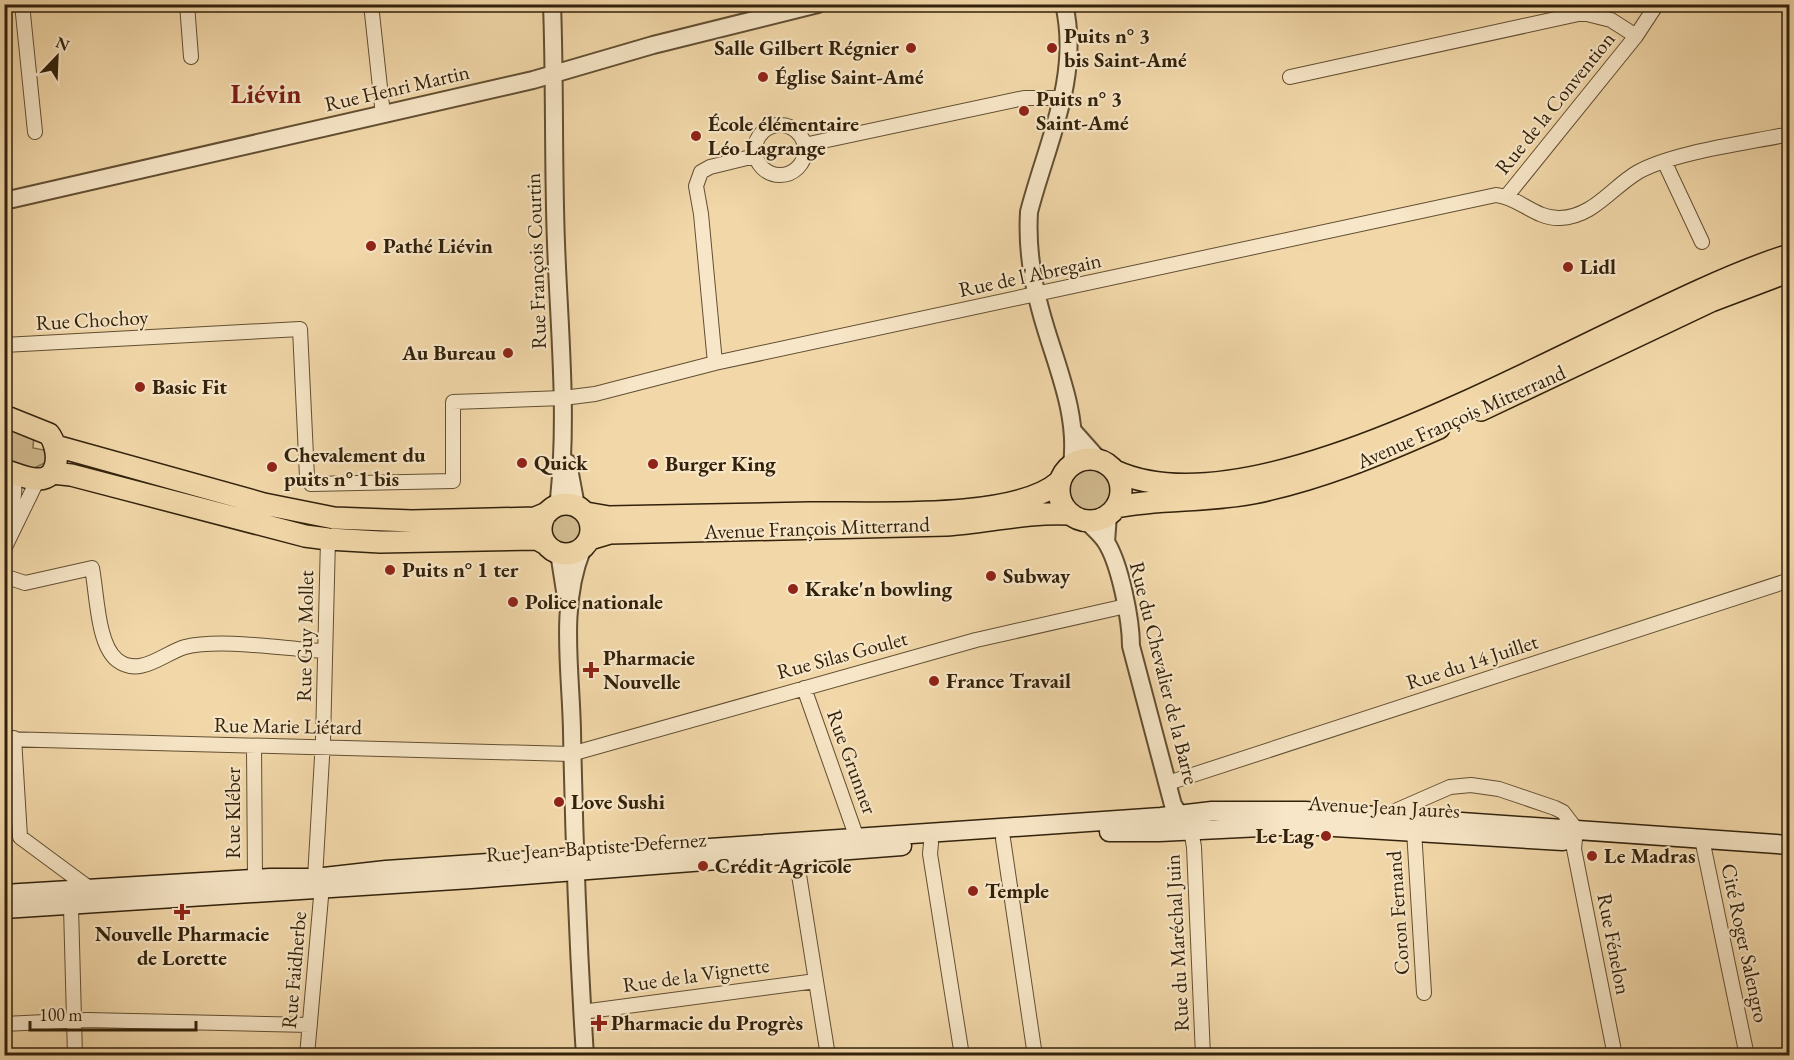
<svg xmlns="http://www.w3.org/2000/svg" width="1794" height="1060" font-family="'EB Garamond',serif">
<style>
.green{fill:#d1b98e;stroke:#826d4c;stroke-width:1.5}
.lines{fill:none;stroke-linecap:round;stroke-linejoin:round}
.minor-casing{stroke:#624f32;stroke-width:16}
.tertiary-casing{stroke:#624f32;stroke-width:20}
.secondary-casing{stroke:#32210b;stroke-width:21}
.primary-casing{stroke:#32210b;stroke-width:24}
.minor{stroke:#f7e6c7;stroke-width:14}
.tertiary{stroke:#f7e6c7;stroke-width:16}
.secondary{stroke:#f7e6c7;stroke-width:18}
.primary{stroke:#f2d8a9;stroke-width:21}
.poi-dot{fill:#8f2418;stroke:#f7e6c7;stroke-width:2}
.labels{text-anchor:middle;stroke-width:4.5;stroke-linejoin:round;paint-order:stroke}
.poi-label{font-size:21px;font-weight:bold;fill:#32210b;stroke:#f7e6c7;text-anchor:start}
.street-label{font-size:21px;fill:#32210b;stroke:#f7e6c7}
.district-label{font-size:27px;font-weight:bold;fill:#7a1f14;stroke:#f7e6c7}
</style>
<rect width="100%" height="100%" fill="#f2d8a9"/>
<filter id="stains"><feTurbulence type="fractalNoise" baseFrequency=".00333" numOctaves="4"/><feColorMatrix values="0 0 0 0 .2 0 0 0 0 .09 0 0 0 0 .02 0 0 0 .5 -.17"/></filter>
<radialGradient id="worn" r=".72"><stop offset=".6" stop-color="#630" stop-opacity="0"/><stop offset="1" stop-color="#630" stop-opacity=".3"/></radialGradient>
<path class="green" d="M5 425 34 435 33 448 49 451 45 463 32 469 5 459Z
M1069 491a23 23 0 1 1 46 0a23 23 0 1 1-46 0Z
M549 528a18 18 0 1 1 36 0a18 18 0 1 1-36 0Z"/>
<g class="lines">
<g class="minor-casing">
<path id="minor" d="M22 4 35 132
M187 4 191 57
M371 4 383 115
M1290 77 1583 13 1611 20 1636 36
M755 150a25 25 0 1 1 50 0a25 25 0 1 1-50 0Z
M804 145 1024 98H1063
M1664 161 1702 242
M1506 197 1636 36 1657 4
M4 345 300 329 307 477 311 484 453 481V402L563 398 595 394 715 363 1496 195C1519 197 1535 219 1560 218 1593 217 1611 188 1638 172 1674 152 1747 143 1790 134
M715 363 701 214 696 186 701 172 710 167 755 156
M4 528C11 510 19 491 11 472
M4 549 38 479
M4 576 25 583 92 568C97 593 97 644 117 660 140 678 164 653 185 647 221 638 285 649 324 651
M804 688 859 844
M14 738 20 837 89 888
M4 739 571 754 976 640 1126 606
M254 747 255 879
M1168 783 1790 580
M1393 816 1395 811 1450 787 1471 785 1499 789 1555 808 1563 812 1576 829 1574 849 1615 1056
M1191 830 1194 847 1203 1056
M1414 830 1424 993
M1003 839 1035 1056
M1702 839 1747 1056
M931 843 930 854 962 1056
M796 856 828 1056
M71 907 75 1056
M582 1012 816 981
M4 1024 87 1020 310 1025
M307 1056 321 897V889L315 878 323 740 328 539"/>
</g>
<g class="tertiary-casing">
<path id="tertiary" d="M552 4C555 84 553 163 556 243 559 328 568 413 559 499L555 506
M1064 4C1081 77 1047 142 1029 212 1027 246 1032 280 1041 312 1054 361 1079 412 1072 464
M4 201 533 80 653 45 818 4
M1074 432 1098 459
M568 463 576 506
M1087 521C1093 528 1101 534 1106 542 1120 564 1131 620 1131 646L1173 805 1186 824
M1106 542 1108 515
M582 550C559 606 571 672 572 731 574 839 578 947 585 1056
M555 552 560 559 565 591"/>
</g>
<g class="secondary-casing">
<path id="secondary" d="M1109 832H1159L1302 825 1563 841
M4 894 270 878H315L386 870 1161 817 1212 811H1305L1790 845
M4 909 471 879 902 846"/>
</g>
<g class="primary-casing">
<path id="primary" d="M1481 410 1711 301 1790 271
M4 416 49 434C59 447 62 480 37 479 27 479 14 473 4 470
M56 446 264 504 334 518 412 521 535 518 547 513
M1059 490a31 31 0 1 1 62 0a31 31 0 1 1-62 0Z
M1115 471C1274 544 1626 304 1790 255
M52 473 71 475 305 536 328 539 380 542 537 539 546 544
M541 529a25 25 0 1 1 50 0a25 25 0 1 1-50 0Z
M1116 507C1161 498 1207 502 1253 493 1318 480 1378 455 1439 428
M586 513 609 517C676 516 743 514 810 513 871 512 1014 521 1059 482
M590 539 610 533 946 525C987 522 1028 512 1069 514"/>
</g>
<use href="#minor" class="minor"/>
<use href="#tertiary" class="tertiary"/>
<use href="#secondary" class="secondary"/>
<use href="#primary" class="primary"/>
</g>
<g class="poi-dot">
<circle cx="911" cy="48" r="6"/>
<circle cx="1052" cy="48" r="6"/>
<circle cx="763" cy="77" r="6"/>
<circle cx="1024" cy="111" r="6"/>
<circle cx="696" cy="136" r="6"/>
<circle cx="371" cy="246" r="6"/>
<circle cx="1568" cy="267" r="6"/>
<circle cx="508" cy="353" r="6"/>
<circle cx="140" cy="387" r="6"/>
<circle cx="522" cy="463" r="6"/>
<circle cx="653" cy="464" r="6"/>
<circle cx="272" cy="467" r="6"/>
<circle cx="390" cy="570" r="6"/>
<circle cx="991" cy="576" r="6"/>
<circle cx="793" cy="589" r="6"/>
<circle cx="513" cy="602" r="6"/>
<path d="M588 661h6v6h6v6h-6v6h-6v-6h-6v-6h6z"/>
<circle cx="934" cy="681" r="6"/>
<circle cx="559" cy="802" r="6"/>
<circle cx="1326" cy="836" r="6"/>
<circle cx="1592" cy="856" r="6"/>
<circle cx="703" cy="866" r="6"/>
<circle cx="973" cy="891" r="6"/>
<path d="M179 903h6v6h6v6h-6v6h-6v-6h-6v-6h6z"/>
<path d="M596 1014h6v6h6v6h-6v6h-6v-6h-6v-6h6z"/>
</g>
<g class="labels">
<g class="poi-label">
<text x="1064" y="43">Puits n° 3<tspan x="1064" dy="24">bis Saint-Amé</tspan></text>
<text x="899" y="55" text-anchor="end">Salle Gilbert Régnier</text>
<text x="775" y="84">Église Saint-Amé</text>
<text x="1036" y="106">Puits n° 3<tspan x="1036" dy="24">Saint-Amé</tspan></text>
<text x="708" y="131">École élémentaire<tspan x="708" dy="24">Léo Lagrange</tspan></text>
<text x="383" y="253">Pathé Liévin</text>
<text x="1580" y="274">Lidl</text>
<text x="496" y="360" text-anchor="end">Au Bureau</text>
<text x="152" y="394">Basic Fit</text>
<text x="284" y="462">Chevalement du<tspan x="284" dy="24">puits n° 1 bis</tspan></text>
<text x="534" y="470">Quick</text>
<text x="665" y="471">Burger King</text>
<text x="402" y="577">Puits n° 1 ter</text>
<text x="1003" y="583">Subway</text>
<text x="805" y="596">Krake'n bowling</text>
<text x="525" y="609">Police nationale</text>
<text x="603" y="665">Pharmacie<tspan x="603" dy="24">Nouvelle</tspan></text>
<text x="946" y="688">France Travail</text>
<text x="571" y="809">Love Sushi</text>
<text x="1314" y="843" text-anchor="end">Le Lag</text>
<text x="1604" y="863">Le Madras</text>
<text x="715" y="873">Crédit Agricole</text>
<text x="985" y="898">Temple</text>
<text x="182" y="941" text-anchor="middle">Nouvelle Pharmacie<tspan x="182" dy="24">de Lorette</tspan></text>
<text x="611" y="1030">Pharmacie du Progrès</text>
</g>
<g class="street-label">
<text transform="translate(397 88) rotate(-13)" y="7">Rue Henri Martin</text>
<text transform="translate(1555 103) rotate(-51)" y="7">Rue de la Convention</text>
<text transform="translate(536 261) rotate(-92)" y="7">Rue François Courtin</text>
<text transform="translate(1030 275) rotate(-12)" y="7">Rue de l'Abregain</text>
<text transform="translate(92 320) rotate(-3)" y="7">Rue Chochoy</text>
<text transform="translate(1461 417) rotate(-24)" y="7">Avenue François Mitterrand</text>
<text transform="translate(817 528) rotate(-2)" y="7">Avenue François Mitterrand</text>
<text transform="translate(305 636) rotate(-89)" y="7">Rue Guy Mollet</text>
<text transform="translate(842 655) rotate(-15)" y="7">Rue Silas Goulet</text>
<text transform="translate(1472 662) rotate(-18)" y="7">Rue du 14 Juillet</text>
<text transform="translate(1164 673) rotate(76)" y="7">Rue du Chevalier de la Barre</text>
<text transform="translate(288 726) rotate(1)" y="7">Rue Marie Liétard</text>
<text transform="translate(852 762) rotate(70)" y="7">Rue Grunner</text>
<text transform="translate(1384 807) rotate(3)" y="7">Avenue Jean Jaurès</text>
<text transform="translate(233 813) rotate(-90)" y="7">Rue Kléber</text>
<text transform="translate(596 847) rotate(-4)" y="7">Rue Jean-Baptiste Defernez</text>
<text transform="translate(1398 913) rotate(-94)" y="7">Coron Fernand</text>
<text transform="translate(1177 943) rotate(-93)" y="7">Rue du Maréchal Juin</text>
<text transform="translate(1745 943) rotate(78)" y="7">Cité Roger Salengro</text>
<text transform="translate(1614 944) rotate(79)" y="7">Rue Fénelon</text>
<text transform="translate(294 970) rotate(-85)" y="7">Rue Faidherbe</text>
<text transform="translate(696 975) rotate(-8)" y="7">Rue de la Vignette</text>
</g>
<g class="district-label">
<text x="266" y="103">Liévin</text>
</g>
</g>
<rect width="1794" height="1060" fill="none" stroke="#f2d8a9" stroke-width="24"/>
<rect x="6" y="6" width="1782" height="1048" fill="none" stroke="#32210b" stroke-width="3"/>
<rect x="12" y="12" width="1770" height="1036" fill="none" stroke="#32210b" stroke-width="1.5"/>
<g transform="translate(57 57) rotate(23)" stroke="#f7e6c7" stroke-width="4.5" paint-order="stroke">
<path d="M0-4.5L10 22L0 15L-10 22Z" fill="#32210b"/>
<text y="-9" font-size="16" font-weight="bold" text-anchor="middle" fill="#32210b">N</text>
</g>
<path d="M30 1021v9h166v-9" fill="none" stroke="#32210b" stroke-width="3"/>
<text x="39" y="1021" font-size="18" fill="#32210b" stroke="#f7e6c7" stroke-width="4.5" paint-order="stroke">100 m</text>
<rect width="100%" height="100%" filter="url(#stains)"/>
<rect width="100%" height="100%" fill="url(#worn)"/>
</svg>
